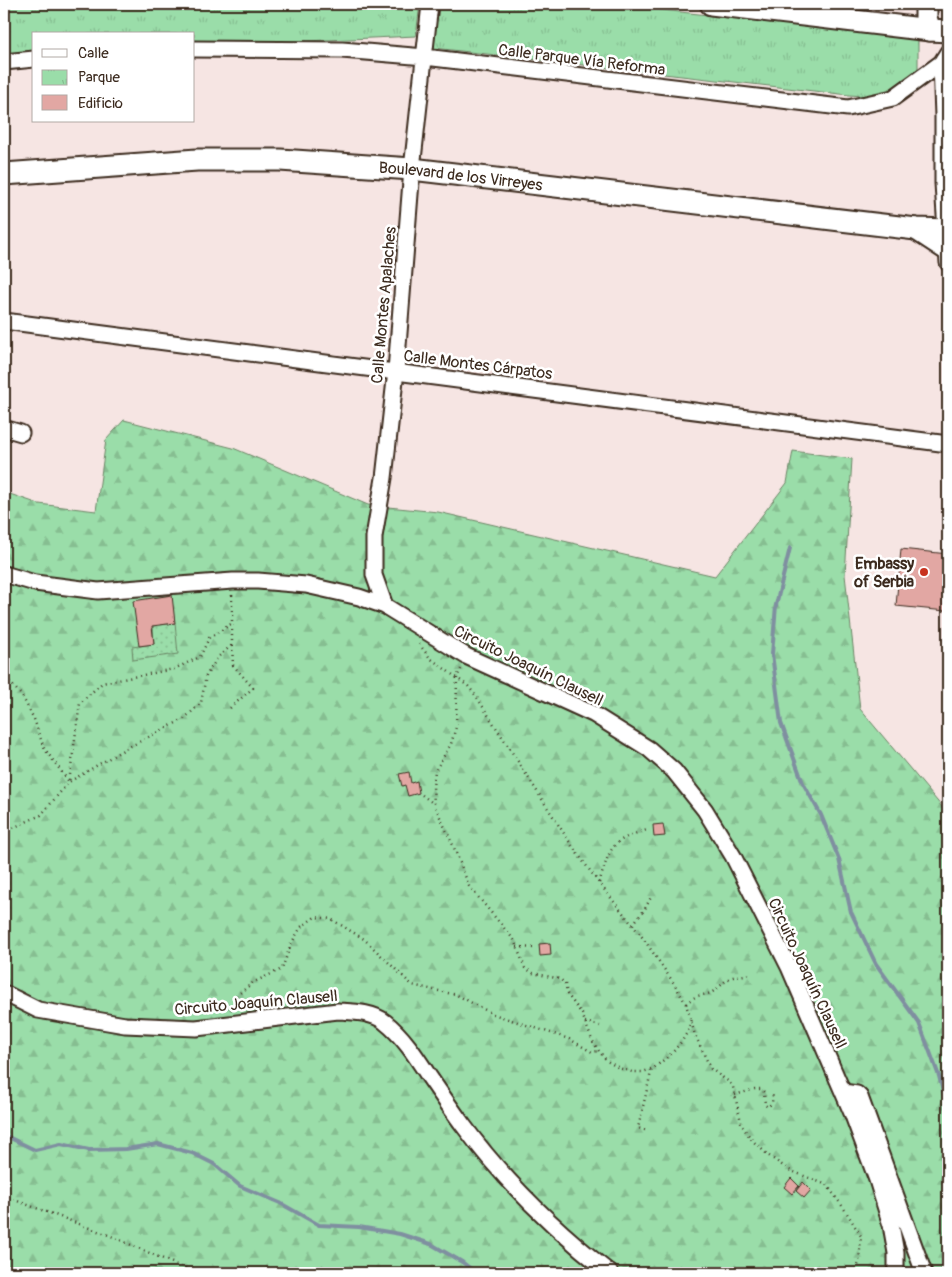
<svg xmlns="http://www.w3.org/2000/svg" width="952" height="1277" font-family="Pangolin,sans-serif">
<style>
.forest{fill:url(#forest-firs);stroke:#6a8464}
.park{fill:url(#park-tufts);stroke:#6a8464}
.garden{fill:url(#garden-dots);stroke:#6a8464}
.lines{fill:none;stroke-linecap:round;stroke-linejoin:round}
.stream{stroke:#7f8fa0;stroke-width:4}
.building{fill:#e2a7a3;stroke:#3b2a1e}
.street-casing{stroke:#3b2a1e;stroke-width:19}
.secondary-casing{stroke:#3b2a1e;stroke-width:25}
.path{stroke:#3b2a1e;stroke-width:2.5;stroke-dasharray:1 4;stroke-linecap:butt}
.street{stroke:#fff;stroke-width:15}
.secondary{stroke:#fff;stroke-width:21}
.poi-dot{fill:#c8321e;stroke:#fff;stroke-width:2}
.labels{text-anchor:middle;stroke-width:5;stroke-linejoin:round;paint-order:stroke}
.street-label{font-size:16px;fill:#3b2a1e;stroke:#fff}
.poi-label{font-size:16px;font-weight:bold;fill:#3b2a1e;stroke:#fff;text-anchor:end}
</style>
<defs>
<pattern id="forest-firs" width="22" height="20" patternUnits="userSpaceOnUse" patternTransform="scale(1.25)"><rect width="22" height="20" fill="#9adda9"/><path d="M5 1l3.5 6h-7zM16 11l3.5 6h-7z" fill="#86be91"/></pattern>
<pattern id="park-tufts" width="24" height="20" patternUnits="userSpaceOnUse" patternTransform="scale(1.25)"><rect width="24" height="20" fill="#9adda9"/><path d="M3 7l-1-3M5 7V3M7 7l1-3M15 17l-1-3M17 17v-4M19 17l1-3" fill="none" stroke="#86be91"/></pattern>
<pattern id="garden-dots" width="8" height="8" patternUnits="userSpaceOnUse" patternTransform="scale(1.25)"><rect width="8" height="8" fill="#9adda9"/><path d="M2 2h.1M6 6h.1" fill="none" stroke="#86be91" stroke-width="1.8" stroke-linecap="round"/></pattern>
</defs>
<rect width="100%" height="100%" fill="#f6e5e3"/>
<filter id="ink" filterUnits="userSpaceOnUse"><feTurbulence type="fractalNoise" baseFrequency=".02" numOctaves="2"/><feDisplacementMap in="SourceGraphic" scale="10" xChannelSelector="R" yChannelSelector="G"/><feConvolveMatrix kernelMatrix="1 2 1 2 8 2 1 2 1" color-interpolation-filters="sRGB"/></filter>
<g filter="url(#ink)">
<path class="forest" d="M124 420 233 448 368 505 438 512 715 576 787 483 793 451 852 459 845 575 860 709 948 814V1273H4V492L39 504 96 511 106 440Z"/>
<path class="park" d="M4 4H420L416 36 194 46V34H34V60L4 64Z
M438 4H607L918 38V76L878 97 849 95 434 48Z"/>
<path class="garden" d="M175 623 178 654 133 660 132 647 154 644 153 626Z"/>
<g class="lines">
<path class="stream" d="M790 548 776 605 772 654 781 723 803 783 821 815 839 859 851 912 876 964 919 1023 939 1076 948 1111
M4 1135 35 1150 61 1144 89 1150 126 1149 158 1144 192 1153 214 1164 240 1186 280 1203 319 1225 359 1227 400 1234 431 1244 462 1262 476 1273"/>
</g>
<path class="building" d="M901 549 948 554 946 611 896 606Z
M172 595 175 623 152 626 154 644 139 646 133 601Z
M409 772 411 783 417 781 419 793 408 796 405 785 402 786 399 774Z
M663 824 665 836 654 837 653 825Z
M550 943 551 955 540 956 539 944Z
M791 1178 799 1186 792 1194 784 1187Z
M803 1182 811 1190 804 1198 796 1191Z"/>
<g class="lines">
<g class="street-casing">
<path id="street" d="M194 49 342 50 425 57 848 108 893 98 941 63 948 52
M4 62 34 59
M941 63 943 116V183L948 263
M4 321 948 444
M4 428 21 433
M4 574 35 583 98 591 233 581H258L306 585 359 597 385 606 466 656 593 714 649 749 674 771 705 810 733 856 789 967 852 1113 877 1180 891 1225 896 1253V1273
M385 606 374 575V537L384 478 396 371 412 169 430 4
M4 993 38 1010 125 1025 196 1028 338 1011C353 1012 373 1012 385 1022 404 1037 417 1058 430 1078 441 1094 452 1110 463 1125 505 1182 555 1230 610 1273
M843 1092 857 1094 860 1097 924 1273"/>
</g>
<g class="secondary-casing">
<g id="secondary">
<path d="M711 4 930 30"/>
<path d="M926 4V18L930 30 948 31"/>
<path id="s1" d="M4 174 197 160H280L412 169 916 229 948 230"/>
<path d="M916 229 948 250"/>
</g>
</g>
<path class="path" d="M419 644 430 658 468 686 476 696 572 846 599 883 643 938 675 985 686 1004 695 1035 711 1069 729 1082 733 1087 742 1126 752 1140 769 1156 789 1170 827 1185 845 1210 861 1236 859 1263 855 1273
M4 668 8 680 22 696 34 719 44 748 69 782 80 703 102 683 174 669 200 657 209 638 231 624
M461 669 457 677 456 727 451 744 435 771 433 786 434 804 453 845 469 886 514 940 525 968 533 973 560 979 565 984 567 994 582 1014 592 1040 599 1051 607 1061 619 1068 632 1072H643L654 1068 673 1052 682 1041 688 1031 691 1019
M230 708 253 688 233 665 232 645V594
M422 795 434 804
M4 832 41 815 69 782 123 750 184 719 201 703 206 676 218 657 232 645
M599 883C611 847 609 841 647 830
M633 924 645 909 651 897
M517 947 535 948
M686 1004C699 991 703 998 714 991 721 987 725 979 733 977 738 975 743 976 748 974L749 970
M231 1010 236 996 254 982 282 969 291 944 301 927 315 917 331 919 364 939 412 985 457 995 493 1014 569 1039 592 1052 599 1051
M585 1022 600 1026
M735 1095 755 1089H761L764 1092 765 1105 768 1107 772 1103 773 1094
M645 1130 638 1128 652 1068
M4 1196 111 1236 195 1273"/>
<use href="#street" class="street"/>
<use href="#secondary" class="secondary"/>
</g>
</g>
<circle class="poi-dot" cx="924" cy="572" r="5"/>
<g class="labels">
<g class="street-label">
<text transform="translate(582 59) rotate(7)" y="6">Calle Parque Vía Reforma</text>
<text dy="6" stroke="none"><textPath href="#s1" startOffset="458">Boulevard de los Virreyes</textPath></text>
<text transform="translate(383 305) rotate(-85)" y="6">Calle Montes Apalaches</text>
<text transform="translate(478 364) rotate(7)" y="6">Calle Montes Cárpatos</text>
<text transform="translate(529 665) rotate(26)" y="6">Circuito Joaquín Clausell</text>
<text transform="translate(808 973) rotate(65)" y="6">Circuito Joaquín Clausell</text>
<text transform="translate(256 1002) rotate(-5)" y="6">Circuito Joaquín Clausell</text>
</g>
<g class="poi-label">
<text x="914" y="569">Embassy<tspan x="914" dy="18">of Serbia</tspan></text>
</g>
</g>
<rect width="952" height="1277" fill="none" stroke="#fff" stroke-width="20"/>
<rect x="10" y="10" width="932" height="1257" fill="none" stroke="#3b2a1e" stroke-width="2" filter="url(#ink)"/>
<rect x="32" y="32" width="162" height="90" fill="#ffffff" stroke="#b1aaa5"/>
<rect x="42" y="49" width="25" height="8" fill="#ffffff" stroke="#b1aaa5"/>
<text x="78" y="58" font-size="15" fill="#3b2a1e">Calle</text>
<rect x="42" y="70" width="25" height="15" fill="url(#park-tufts)" stroke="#b1aaa5"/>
<text x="78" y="82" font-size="15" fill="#3b2a1e">Parque</text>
<rect x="42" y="95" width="25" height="15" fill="#e2a7a3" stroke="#b1aaa5"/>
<text x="78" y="108" font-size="15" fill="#3b2a1e">Edificio</text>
</svg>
